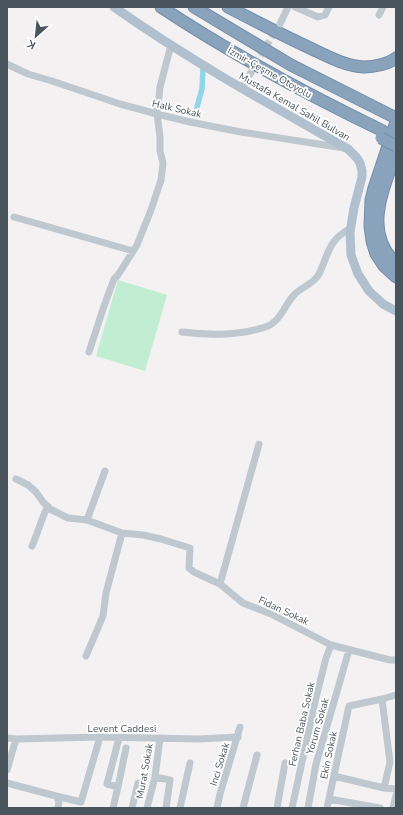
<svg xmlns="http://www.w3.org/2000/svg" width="403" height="815" font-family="'Nunito Sans',sans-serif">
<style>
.green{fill:#c1eed3}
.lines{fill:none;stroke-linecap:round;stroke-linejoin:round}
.canal{stroke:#90d6e9;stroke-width:5.5}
.minor-tunnel{stroke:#c8cacc;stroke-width:7;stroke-dasharray:7 3.5;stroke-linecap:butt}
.highway-casing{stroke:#758ea9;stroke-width:13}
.minor{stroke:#bfc8cf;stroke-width:7}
.major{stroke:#b1c0ce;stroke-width:9}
.highway{stroke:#8aa3bd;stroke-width:11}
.highway-bridge-casing{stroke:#758ea9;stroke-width:13;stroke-linecap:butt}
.highway-bridge{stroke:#8aa3bd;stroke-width:11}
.labels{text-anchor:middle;stroke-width:3.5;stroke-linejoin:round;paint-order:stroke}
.street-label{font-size:10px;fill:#49545d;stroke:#fff}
</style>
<rect width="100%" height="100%" fill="#f3f1f1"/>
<path class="green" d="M118 280 167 295 145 371 96 356Z"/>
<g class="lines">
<path class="canal" d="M197 107 202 89 203 69"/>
<path class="minor-tunnel" d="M250 74 277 28"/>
<g class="highway-casing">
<path id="highway" d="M161 7C232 54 306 94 383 131
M194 7 291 65 396 118
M228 7C255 21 282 35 310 48 327 56 345 66 364 67 374 67 388 64 396 58
M396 122 374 188 371 200 370 226 372 241 376 254 384 266 396 277
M396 152C384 190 362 230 396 264"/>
</g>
<path class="minor" d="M295 7 318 17 325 15 329 7
M379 15 383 7
M280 24 288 7
M7 64 28 74 52 81 120 104 157 114 190 122 241 132 344 148
M242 88 250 74
M14 217 133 251
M182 332C207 335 233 336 258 329 263 328 270 326 274 322 283 315 286 303 294 295 301 287 314 284 319 274 329 253 328 240 351 228
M89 352 104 306 114 279 118 275 137 245 151 210 161 180 163 163 160 151V137L157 114 160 87 171 45
M16 479 28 485 36 492 43 502 50 509 68 518 87 520 122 533 143 535 161 539 190 548 189 568 194 572 220 584 243 603 271 614 331 645 390 660H396
M87 520 105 471
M32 546C38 533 41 519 48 506
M220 584 259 444
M86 656 103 616 106 593 122 533
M382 699 390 762 384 788
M7 738 16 739 100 737 199 739 238 737
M7 770 16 739
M334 776 384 788 396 789
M155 777 170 780 166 808
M7 783 56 796 59 802 58 808
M118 787 107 784 119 738
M56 796 81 802 100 737
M329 799 380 808
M113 808 118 787 126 748
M132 808 138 783
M147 808 155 777 160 738
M180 808 190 763
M217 808 220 794 240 727
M243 808 257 755
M277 808 285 763
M292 808 315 702 326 658 331 645
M308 808 316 764 349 650
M327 808 349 706 382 699 396 695
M393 808 396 795"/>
<path class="major" d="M114 7C189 60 269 104 348 149L357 158 360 163 362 171V177L354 208 350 232 351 255 358 274 369 291 383 304 396 311"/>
<use href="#highway" class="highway"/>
<g class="highway-bridge-casing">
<path id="highway-bridge" d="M381 138 396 146"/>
</g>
<use href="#highway-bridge" class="highway-bridge"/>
</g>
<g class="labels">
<g class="street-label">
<text transform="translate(270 72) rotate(29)" y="4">İzmir-Çeşme Otoyolu</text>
<text transform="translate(295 106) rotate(30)" y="4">Mustafa Kemal Sahil Bulvarı</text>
<text transform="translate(177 108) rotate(13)" y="4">Halk Sokak</text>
<text transform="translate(284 610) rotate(25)" y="4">Fidan Sokak</text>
<text transform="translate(301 724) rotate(-77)" y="4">Ferhan Baba Sokak</text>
<text transform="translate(317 726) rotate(-74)" y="4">Yorum Sokak</text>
<text x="122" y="732">Levent Caddesi</text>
<text transform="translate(328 755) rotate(-78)" y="4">Ekin Sokak</text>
<text transform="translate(219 764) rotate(-73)" y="4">Inci Sokak</text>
<text transform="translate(144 771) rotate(-80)" y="4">Murat Sokak</text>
</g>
</g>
<rect width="403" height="815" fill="none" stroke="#49545d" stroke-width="16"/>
<g transform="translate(36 36) rotate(207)" stroke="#ffffff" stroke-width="3" paint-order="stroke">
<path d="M0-3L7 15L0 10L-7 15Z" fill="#49545d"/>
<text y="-6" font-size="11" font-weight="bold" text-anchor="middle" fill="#49545d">K</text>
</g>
</svg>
